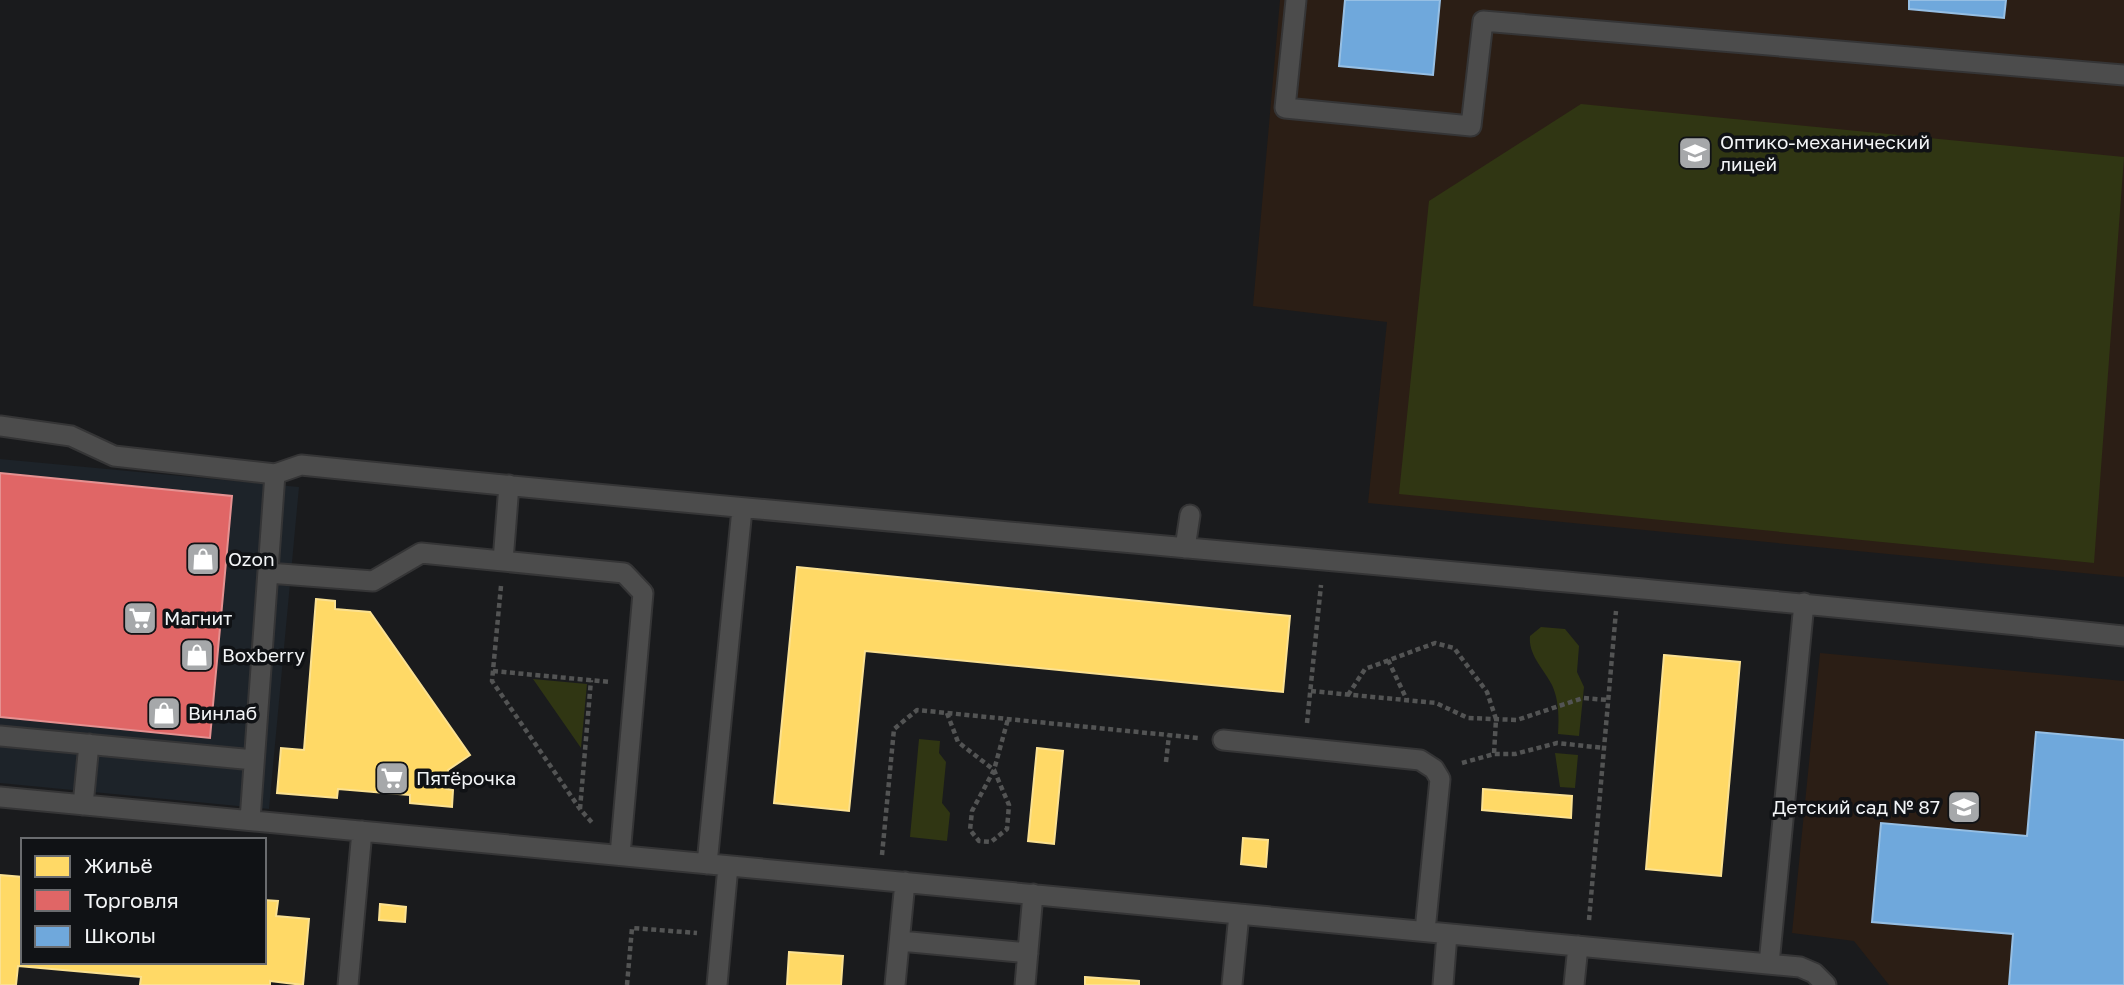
<svg xmlns="http://www.w3.org/2000/svg" width="2124" height="985" font-family="'Golos Text',sans-serif">
<style>
.built{fill:#1d2329}
.education{fill:#2b1e15}
.green{fill:#303613}
.homes{fill:#ffd966;stroke:#fbe191;stroke-width:2}
.shops{fill:#e06666;stroke:#e59191;stroke-width:2}
.schools{fill:#6fa8dc;stroke:#96bfe4;stroke-width:2}
.lines{fill:none;stroke-linecap:round;stroke-linejoin:round}
.service-casing{stroke:#353536;stroke-width:23}
.path{stroke:#535454;stroke-width:4.5;stroke-dasharray:5 3.5;stroke-linecap:butt}
.service{stroke:#4c4c4c;stroke-width:19}
.labels{text-anchor:middle;stroke-width:7;stroke-linejoin:round;paint-order:stroke}
.poi-label{font-size:19px;fill:#f2f4f6;stroke:#101215;text-anchor:start}
</style>
<rect width="100%" height="100%" fill="#1a1b1d"/>
<path class="built" d="M0 459 299 487 269 809 0 783Z"/>
<path class="education" d="M1280 0H2124V577L1368 503 1387 322 1253 306Z
M1820 653 2124 681V985H1889L1854 941 1792 933Z"/>
<path class="green" d="M1581 104 2124 157 2094 563 1399 494 1429 201Z
M1541 627 1565 629 1579 646 1577 672 1584 687 1579 736 1558 734C1559 718 1559 700 1552 685 1544 669 1528 655 1530 636Z
M533 679 587 684 581 748Z
M919 739 940 741 939 753 946 762 942 803 950 813 947 841 910 837Z
M1555 753 1578 755 1575 788 1560 787Z"/>
<path class="homes" d="M797 567 1290 616 1283 692 865 651 849 811 774 803Z
M316 599 335 601V609L370 612 470 755 448 770 446 789 453 790 452 807 410 803V795L338 789 337 798 277 793 281 748 304 750Z
M1664 655 1740 662 1721 876 1646 869Z
M1037 748 1063 751 1054 844 1028 841Z
M1483 789 1572 796 1571 818 1482 810Z
M1243 838 1268 840 1266 867 1241 864Z
M0 875 23 877V962H264V900L278 901 276 916 309 919 303 985 270 981V985H140L141 977 18 966 16 985H0Z
M380 904 406 907 405 922 379 920Z
M789 952 843 956 841 985H787Z
M1085 977 1139 981V985H1085Z"/>
<path class="shops" d="M0 473 232 496 210 738 0 717Z"/>
<path class="schools" d="M1345 0H1440L1433 75 1339 66Z
M1909 0H2006L2004 18 1909 9Z
M2036 732 2124 740V985H2009L2013 934 1872 922 1881 823 2027 836Z"/>
<g class="lines">
<g class="service-casing">
<path id="service" d="M1296 0 1285 108 1471 126 1483 21 2124 75
M0 426 71 436 114 456 275 474 301 465C908 527 1517 573 2124 636
M1185 548 1190 515
M503 561 509 485
M268 573 373 581 421 553 624 573 643 593 620 855
M0 736 254 760
M1223 740 1420 760 1434 769 1440 779 1425 931
M0 797 1800 967 1814 973 1826 985
M83 805 89 744
M250 820 275 474
M707 864 742 509
M900 941 1028 953
M1769 964 1804 603
M348 985 362 831
M717 985 728 866
M895 985 905 882
M1025 985 1033 894
M1232 985 1239 914
M1443 985 1447 934
M1574 985 1578 946"/>
</g>
<path class="path" d="M501 586 492 681 580 809 594 825
M1388 660 1407 700
M493 671 610 682
M1311 691 1436 703 1468 718 1517 720 1583 698 1608 700
M1348 695 1365 669 1435 643 1454 648 1487 692 1496 719 1494 754
M947 713 958 742 994 770 1009 805 1007 829 991 842 979 841 970 830 972 811 994 770 1008 719
M1307 723 1321 585
M1166 762 1169 735
M1462 763 1494 754H1515L1557 743 1604 748
M580 809 591 680
M882 855 894 729 917 710 1198 738
M1589 920 1616 611
M627 985 632 928 697 933"/>
<use href="#service" class="service"/>
</g>
<defs>
<g id="university-square" transform="scale(1.75)"><rect x="-9" y="-9" width="18" height="18" rx="4" fill="#a6a8aa" stroke="#101215"/><path d="M0-5L7-2L0 1L-7-2ZM-4 1L0 2.5L4 1V4Q0 6-4 4Z" fill="#fff"/></g>
<g id="shop-square" transform="scale(1.75)"><rect x="-9" y="-9" width="18" height="18" rx="4" fill="#a6a8aa" stroke="#101215"/><path d="M-5-2.5h2.3a2.7 3.5 0 0 1 5.4 0H5L5.5 6h-11ZM-1.5-2.5h3a1.5 2.3 0 0 0-3 0Z" fill="#fff"/></g>
<g id="supermarket-square" transform="scale(1.75)"><rect x="-9" y="-9" width="18" height="18" rx="4" fill="#a6a8aa" stroke="#101215"/><path d="M-6-5.5h2.5l.6 2H6L4.5 2H-2.5L-4.4-4H-6ZM-1.5 3.2a1.3 1.3 0 1 0 .1 0ZM3 3.2a1.3 1.3 0 1 0 .1 0Z" fill="#fff"/></g>
<g id="school-square" transform="scale(1.75)"><rect x="-9" y="-9" width="18" height="18" rx="4" fill="#a6a8aa" stroke="#101215"/><path d="M0-5L7-2L0 1L-7-2ZM-4 1L0 2.5L4 1V4Q0 6-4 4Z" fill="#fff"/></g>
</defs>
<g fill-rule="evenodd">
<use href="#university-square" x="1695" y="153"/>
<use href="#shop-square" x="203" y="559"/>
<use href="#supermarket-square" x="140" y="618"/>
<use href="#shop-square" x="197" y="655"/>
<use href="#shop-square" x="164" y="713"/>
<use href="#supermarket-square" x="392" y="778"/>
<use href="#school-square" x="1964" y="807"/>
</g>
<g class="labels">
<g class="poi-label">
<text x="1720" y="149">Оптико-механический<tspan x="1720" dy="22">лицей</tspan></text>
<text x="228" y="566">Ozon</text>
<text x="164" y="625">Магнит</text>
<text x="222" y="662">Boxberry</text>
<text x="188" y="720">Винлаб</text>
<text x="416" y="785">Пятёрочка</text>
<text x="1940" y="814" text-anchor="end">Детский сад № 87</text>
</g>
</g>
<rect x="21" y="838" width="245" height="126" fill="#101215" stroke="#6a6c6f" stroke-width="2"/>
<rect x="35" y="856" width="35" height="21" fill="#ffd966" stroke="#6a6c6f" stroke-width="2"/>
<text x="84" y="873" font-size="21" fill="#f2f4f6">Жильё</text>
<rect x="35" y="890" width="35" height="21" fill="#e06666" stroke="#6a6c6f" stroke-width="2"/>
<text x="84" y="908" font-size="21" fill="#f2f4f6">Торговля</text>
<rect x="35" y="926" width="35" height="21" fill="#6fa8dc" stroke="#6a6c6f" stroke-width="2"/>
<text x="84" y="943" font-size="21" fill="#f2f4f6">Школы</text>
</svg>
